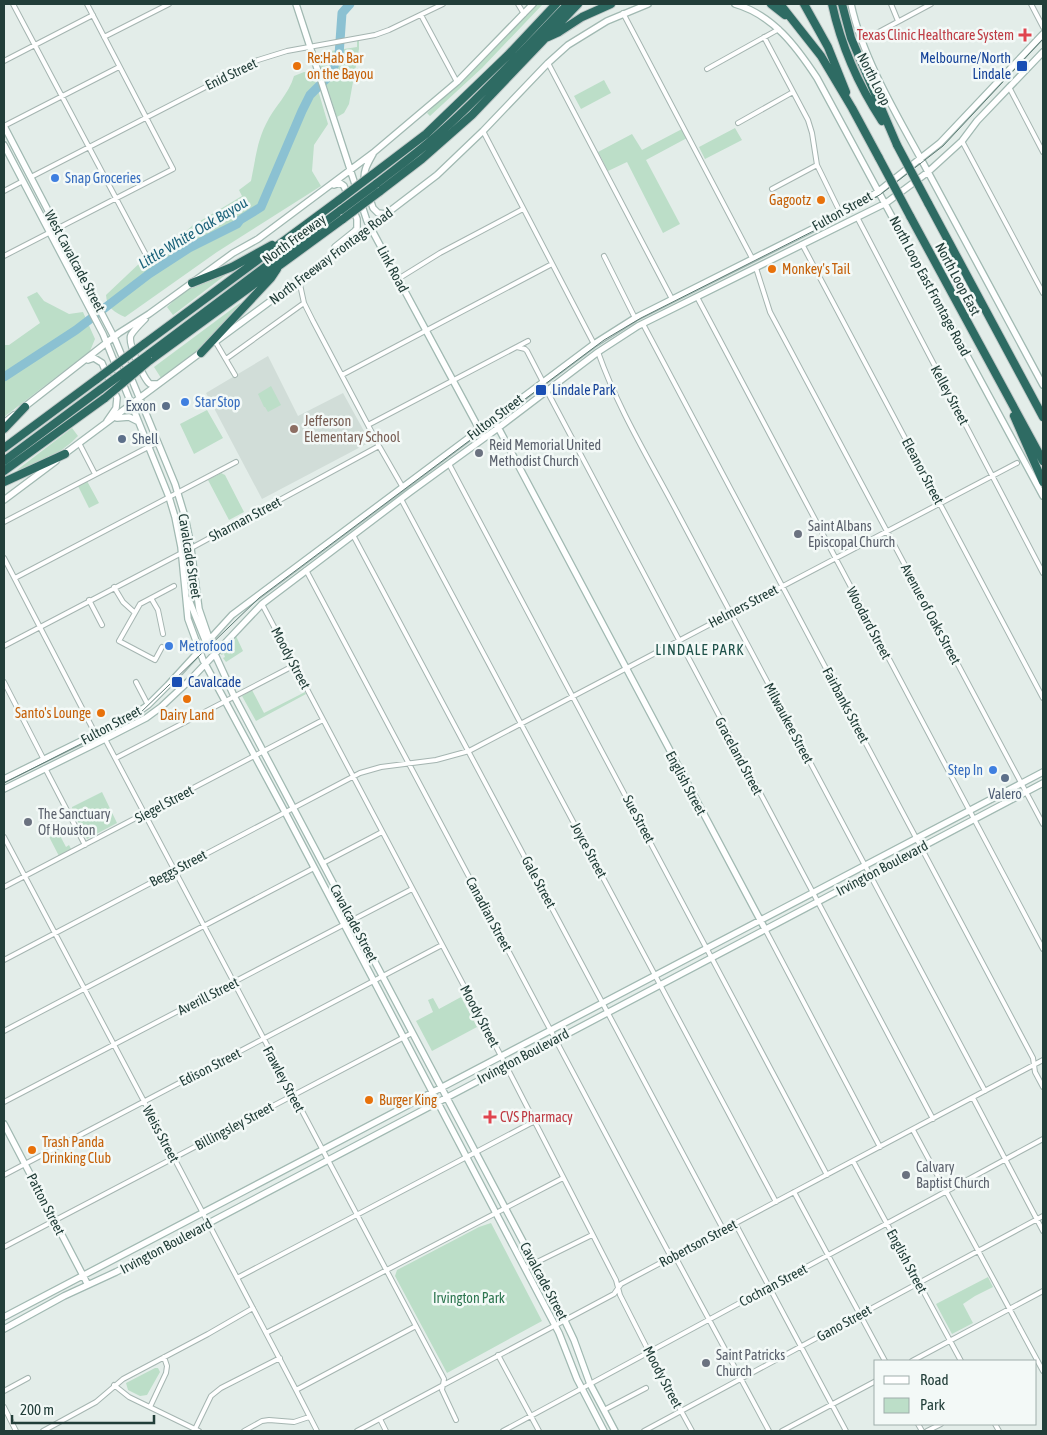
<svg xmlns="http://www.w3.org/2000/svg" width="1047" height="1435" font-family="'Asap Condensed',sans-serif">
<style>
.built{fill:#d1ddd8}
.green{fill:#bcdec8}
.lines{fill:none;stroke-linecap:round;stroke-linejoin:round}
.river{stroke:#8bc1d2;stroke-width:9}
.street-casing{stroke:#a5b5b1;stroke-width:6}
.secondary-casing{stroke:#a1b9b2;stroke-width:8}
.highway-casing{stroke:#c1c9c8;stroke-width:10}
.street{stroke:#fff;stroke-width:4}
.secondary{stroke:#fff;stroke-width:5.5}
.highway{stroke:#2e6b63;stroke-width:8}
.tram{stroke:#5d7a74;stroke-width:1}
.highway-bridge-casing{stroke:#c1c9c8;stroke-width:10;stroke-linecap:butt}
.highway-bridge{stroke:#2e6b63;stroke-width:8}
.health-dot{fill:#e0444e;stroke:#f3f9f7;stroke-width:2}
.food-dot{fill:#e8710a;stroke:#f3f9f7;stroke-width:2}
.transit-dot{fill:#1a4fb4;stroke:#f3f9f7;stroke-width:2}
.shop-dot{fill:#3f7fe0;stroke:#f3f9f7;stroke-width:2}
.service-dot{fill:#5c6f8a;stroke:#f3f9f7;stroke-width:2}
.education-dot{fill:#8d6e63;stroke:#f3f9f7;stroke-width:2}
.worship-dot{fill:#6b7280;stroke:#f3f9f7;stroke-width:2}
.labels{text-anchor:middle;stroke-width:5;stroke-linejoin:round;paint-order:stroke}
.health-label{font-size:14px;fill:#be3a42;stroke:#f3f9f7;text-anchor:end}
.food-label{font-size:14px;fill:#c56008;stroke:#f3f9f7;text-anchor:start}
.transit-label{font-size:14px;fill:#164399;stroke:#f3f9f7;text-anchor:start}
.street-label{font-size:14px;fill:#223e39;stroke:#f3f9f7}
.shop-label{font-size:14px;fill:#366cbe;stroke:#f3f9f7;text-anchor:start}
.service-label{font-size:14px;fill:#4e5e75;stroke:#f3f9f7;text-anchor:end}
.education-label{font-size:14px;fill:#785e54;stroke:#f3f9f7;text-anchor:start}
.worship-label{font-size:14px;fill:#5b616d;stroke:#f3f9f7;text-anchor:start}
.park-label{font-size:14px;fill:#2c754f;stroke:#f3f9f7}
.water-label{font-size:15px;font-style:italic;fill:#1c637b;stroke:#f3f9f7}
.neighbourhood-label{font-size:15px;letter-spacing:1px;fill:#1e5149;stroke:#f3f9f7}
</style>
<rect width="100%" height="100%" fill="#e3ede9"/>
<path class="built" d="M268 356 298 416 343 393 370 442 262 499 206 393Z"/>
<path class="green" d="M537 4H543L482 68 430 116 427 113 481 62Z
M357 41H359V49L349 104 344 113 337 117 319 61 324 54V52L357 47Z
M304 72 313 73 328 124 314 145 312 171 321 186 217 252 125 317C114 312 107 308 106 295L144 259 174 242 192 226 242 196 239 190 251 181C255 162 257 141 266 124 274 107 289 94 294 76Z
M604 80 611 93 581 109 574 96Z
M735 128 742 140 705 159 699 147Z
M682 129 687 138 646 160 680 224 663 233 627 162 608 171 598 152 632 134 642 150Z
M232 270 173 315 167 307 181 294 196 284Z
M37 292 44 301 69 314 83 312 95 339 90 351 4 417V345H9L40 323 27 297Z
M240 303 242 305 199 349 161 378 154 367Z
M271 386 281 405 268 412 265 407H264L258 394Z
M207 410 223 438 194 454 180 424Z
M72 428 78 436C64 451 36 468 17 470Z
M221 473 225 475 244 512 229 520 208 480Z
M87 481 99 503 89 508 78 486Z
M236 636 243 651 226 662 223 658 225 657 224 654 221 655 222 651Z
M252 690 264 713 305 692 306 694 256 721 242 696Z
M102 792 117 823 87 839 72 810V807Z
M56 828 66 847 69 845 71 849 59 856 47 833Z
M461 997 477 1027 432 1051 416 1021 433 1012 428 1000 433 998 439 1009Z
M491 1223 542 1321 447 1373 395 1276 397 1270 479 1227Z
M988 1277 993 1287 975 1296 963 1304 973 1323 952 1334 936 1304Z
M155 1368H158L160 1372 147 1395 140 1396 128 1390 126 1383Z"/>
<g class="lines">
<path class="river" d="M4 377 76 330 149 274 189 248 237 224 240 220 261 207 302 111 310 95 328 77 335 64 339 55 342 13 350 4"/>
<g class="street-casing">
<path id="street" d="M13 4 145 253
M518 4 524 14
M891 4 898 21
M1031 4 1043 27
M623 13 752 258
M421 15 457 82
M104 37 169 4
M764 37 808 120 812 133 817 165 841 214
M862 41 931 4
M4 61 93 15
M548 63 672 299
M707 69 779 29
M1009 87 1043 152
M738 123 793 92
M4 126 119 67
M483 131 594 344
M962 141 1043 293
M31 177 258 60 287 51 375 35 389 30 443 4
M772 189 817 165
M4 191 23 181
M857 217 1043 573
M802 244 1043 698
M4 256 173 169 87 4
M604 256 635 318
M756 268 770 312 1043 824
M398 279 440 253 523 209
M299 280 304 303 313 321 379 446 402 486
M697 297 1043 949
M643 324 1033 1058 1035 1072 1043 1087
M215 341 235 375
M517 347 525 349 527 351 543 382
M598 352C618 409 649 459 677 512L985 1091
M226 359 304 303
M342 375 552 264
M547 391 933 1119
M368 425 528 341
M79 443 95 474
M449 464 827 1175
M401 499 776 1202
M4 522 158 442
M353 535 723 1229
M4 558 96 735
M306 570 671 1257 677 1260 769 1431
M15 578 236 462
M114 587 123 602 134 612
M151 598 158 610 163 634
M89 600 102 625
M262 604 501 1056 616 1280 620 1295 649 1352 692 1431
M4 646 195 546 379 446
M162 647 155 660 119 641 140 604 174 586
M4 682 44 760
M136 682 148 705
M105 739 444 1379 442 1390 456 1420
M116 758 295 665
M45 768 85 845
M4 837 174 1158 296 1390 317 1431
M323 863 382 832
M4 887 323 720
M765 929 880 1147
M4 960 360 773 381 767 436 760 469 751 1017 463
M4 1031 314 868
M973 1098 1043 1231
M4 1102 412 889
M913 1130 1043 1371
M853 1161 961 1361
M4 1175 442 945
M794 1192 885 1361
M735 1223 846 1431
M4 1247 412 1033
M525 1268 592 1235
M237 1278 533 1122
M266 1333 563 1178
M498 1355 539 1431
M912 1361 1043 1291
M114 1385 129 1397 199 1431
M296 1390 416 1326
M4 1391 28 1378
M4 1407 16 1431
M150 1407 166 1373 167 1366 164 1357
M604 1410 646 1388
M380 1419 386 1431
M918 1424 922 1431
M995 1424 999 1431
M195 1429 211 1396 221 1388 280 1358
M43 1431 96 1402 123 1379 208 1334 253 1308
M244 1431 262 1421 269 1420 294 1422 309 1417
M357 1431 614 1294 621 1284 634 1277 1043 1060
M503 1431 1043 1139
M644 1431 1043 1216
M782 1431 876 1381
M927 1431 941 1424"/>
</g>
<g class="secondary-casing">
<path id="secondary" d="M296 4 367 221 484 438
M735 4C773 15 796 46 817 78L1043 496
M851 4C862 56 895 112 921 159 962 234 1002 310 1043 385
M4 126 114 337 147 416 175 484 185 517 190 541 199 609 213 650 234 696 564 1319 574 1340 590 1384 615 1431
M4 145 103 334 169 497 175 517 181 547 188 619 203 660 285 812 559 1333 577 1379 604 1431
M365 183C362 172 368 163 373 154
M334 185 340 183 344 186 357 219V228L355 231 335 247V252
M369 196 373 208 378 213 386 214
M145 319C140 324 134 330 131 335 127 343 144 379 150 384H158
M215 342 318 266 437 175 483 131 548 63 568 45 607 21 648 4
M88 360 94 358 102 363 117 398 116 408 107 421
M23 408 119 333 149 314 233 253 258 239 373 153 457 82 533 4
M117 418 129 417 137 421
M492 419 500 431 765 929
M4 423 14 415
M63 455 204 350
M4 500 56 461
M189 600 207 645
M4 779 134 715 148 705 168 685 232 615 594 344 635 318 850 210 879 191 940 143 1043 34
M4 789 105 739 146 718 161 707 192 678 262 604 410 492 498 428 598 352 638 326 886 203 928 172 962 141 977 121 1043 52
M4 1124 88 1285
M4 1317 1043 772
M4 1329 64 1296 116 1272 1043 783"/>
</g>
<g class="highway-casing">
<path id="highway" d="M771 4 785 15
M780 4 821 56 852 108 879 158
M804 4 828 47 846 92
M832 4C841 45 859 86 882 121
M842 4 851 38 897 145
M548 37 559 32 582 17 611 4
M372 175 426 134 508 55 556 4
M376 184C399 166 423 149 444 129 488 90 527 46 568 4
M379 192 422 159 472 115 578 4
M928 203 1043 417
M910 216 1043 461
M192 283 232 267 272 245
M144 344 339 200
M201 353 271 278 277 269
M149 354 341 210
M149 361 343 219
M1014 416 1043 482
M4 429 25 407
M4 448 97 379
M4 461 101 389
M4 471 105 398
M4 482 65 454"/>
</g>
<use href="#street" class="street"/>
<use href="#secondary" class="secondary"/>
<use href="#highway" class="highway"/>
<path class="tram" d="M4 783 138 715 259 598 604 340 641 318 853 211 881 194 943 146 1043 39"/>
<g class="highway-bridge-casing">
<path id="highway-bridge" d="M897 145 928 203
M879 158 910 216
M339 200 372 175
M341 210 376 184
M343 219 379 192
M97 379 144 344
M101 389 149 354
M105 398 149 361"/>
</g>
<use href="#highway-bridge" class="highway-bridge"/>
</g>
<g class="health-dot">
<path d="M1022.5 27.5h5v5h5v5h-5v5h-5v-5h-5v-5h5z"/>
<path d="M487.5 1109.5h5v5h5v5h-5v5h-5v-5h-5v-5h5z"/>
</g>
<g class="food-dot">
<circle cx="297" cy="66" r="5"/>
<circle cx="821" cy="200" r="5"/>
<circle cx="772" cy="269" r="5"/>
<circle cx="187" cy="699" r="5"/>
<circle cx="101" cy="713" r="5"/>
<circle cx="369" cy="1100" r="5"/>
<circle cx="32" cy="1150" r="5"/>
</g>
<g class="transit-dot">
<rect x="1016" y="60" width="12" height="12" rx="2.5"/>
<rect x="535" y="384" width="12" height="12" rx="2.5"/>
<rect x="171" y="676" width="12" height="12" rx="2.5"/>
</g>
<g class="shop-dot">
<circle cx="55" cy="178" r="5"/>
<circle cx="185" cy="402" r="5"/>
<circle cx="169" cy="646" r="5"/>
<circle cx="993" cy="770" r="5"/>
</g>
<g class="service-dot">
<circle cx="166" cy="406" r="5"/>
<circle cx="122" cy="439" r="5"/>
<circle cx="1005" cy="778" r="5"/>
</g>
<circle class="education-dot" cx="294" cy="429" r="5"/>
<g class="worship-dot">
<circle cx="479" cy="453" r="5"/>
<circle cx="798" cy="534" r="5"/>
<circle cx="28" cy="822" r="5"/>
<circle cx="906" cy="1175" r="5"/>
<circle cx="706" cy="1363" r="5"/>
</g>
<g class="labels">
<g class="health-label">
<text x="1014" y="40">Texas Clinic Healthcare System</text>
<text x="500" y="1122" text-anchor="start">CVS Pharmacy</text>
</g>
<g class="food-label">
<text x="307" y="63">Re:Hab Bar<tspan x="307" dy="16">on the Bayou</tspan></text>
<text x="811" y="205" text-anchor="end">Gagootz</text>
<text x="782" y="274">Monkey's Tail</text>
<text x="91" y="718" text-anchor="end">Santo's Lounge</text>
<text x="187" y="720" text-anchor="middle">Dairy Land</text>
<text x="379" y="1105">Burger King</text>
<text x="42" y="1147">Trash Panda<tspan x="42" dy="16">Drinking Club</tspan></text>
</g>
<g class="transit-label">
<text x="1011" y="63" text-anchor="end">Melbourne/North<tspan x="1011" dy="16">Lindale</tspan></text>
<text x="552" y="395">Lindale Park</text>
<text x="188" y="687">Cavalcade</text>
</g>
<g class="street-label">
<text transform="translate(231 74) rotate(-26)" y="5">Enid Street</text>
<text transform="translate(874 79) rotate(63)" y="5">North Loop</text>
<text transform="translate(842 211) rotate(-29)" y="5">Fulton Street</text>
<text transform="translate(294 239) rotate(-36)" y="5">North Freeway</text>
<text transform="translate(331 256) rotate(-37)" y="5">North Freeway Frontage Road</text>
<text transform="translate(75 261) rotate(62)" y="5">West Cavalcade Street</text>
<text transform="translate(393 269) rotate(62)" y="5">Link Road</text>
<text transform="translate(958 279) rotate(62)" y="5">North Loop East</text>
<text transform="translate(930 286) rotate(62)" y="5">North Loop East Frontage Road</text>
<text transform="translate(950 395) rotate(62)" y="5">Kelley Street</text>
<text transform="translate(495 417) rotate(-37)" y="5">Fulton Street</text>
<text transform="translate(923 471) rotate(62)" y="5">Eleanor Street</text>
<text transform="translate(245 519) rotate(-28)" y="5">Sharman Street</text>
<text transform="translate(190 556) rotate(81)" y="5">Cavalcade Street</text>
<text transform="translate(743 606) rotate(-28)" y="5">Helmers Street</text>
<text transform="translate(931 614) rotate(62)" y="5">Avenue of Oaks Street</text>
<text transform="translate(869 623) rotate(62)" y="5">Woodard Street</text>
<text transform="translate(291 658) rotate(62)" y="5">Moody Street</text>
<text transform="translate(846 705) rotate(62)" y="5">Fairbanks Street</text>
<text transform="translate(789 723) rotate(62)" y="5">Milwaukee Street</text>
<text transform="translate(111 725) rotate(-28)" y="5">Fulton Street</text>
<text transform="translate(739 756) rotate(62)" y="5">Graceland Street</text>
<text transform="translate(686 783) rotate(62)" y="5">English Street</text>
<text transform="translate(164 804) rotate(-28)" y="5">Siegel Street</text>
<text transform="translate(639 819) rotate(62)" y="5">Sue Street</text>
<text transform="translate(589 850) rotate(62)" y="5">Joyce Street</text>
<text transform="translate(178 868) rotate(-28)" y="5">Beggs Street</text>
<text transform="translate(882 868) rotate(-28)" y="5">Irvington Boulevard</text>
<text transform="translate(539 882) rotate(62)" y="5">Gale Street</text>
<text transform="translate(489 914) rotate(62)" y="5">Canadian Street</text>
<text transform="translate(354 923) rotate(62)" y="5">Cavalcade Street</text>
<text transform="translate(208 996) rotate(-27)" y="5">Averill Street</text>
<text transform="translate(480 1016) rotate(62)" y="5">Moody Street</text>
<text transform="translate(523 1056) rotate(-28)" y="5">Irvington Boulevard</text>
<text transform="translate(210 1067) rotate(-27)" y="5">Edison Street</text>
<text transform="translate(284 1079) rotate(62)" y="5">Frawley Street</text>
<text transform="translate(234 1126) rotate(-28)" y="5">Billingsley Street</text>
<text transform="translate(161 1134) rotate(62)" y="5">Weiss Street</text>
<text transform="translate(46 1204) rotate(63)" y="5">Patton Street</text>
<text transform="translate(698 1243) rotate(-28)" y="5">Robertson Street</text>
<text transform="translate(166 1246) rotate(-28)" y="5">Irvington Boulevard</text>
<text transform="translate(907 1261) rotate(62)" y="5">English Street</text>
<text transform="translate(544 1281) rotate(62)" y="5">Cavalcade Street</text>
<text transform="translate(773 1285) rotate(-28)" y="5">Cochran Street</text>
<text transform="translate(844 1323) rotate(-29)" y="5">Gano Street</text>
<text transform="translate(663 1377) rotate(62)" y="5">Moody Street</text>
</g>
<g class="shop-label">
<text x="65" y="183">Snap Groceries</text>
<text x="195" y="407">Star Stop</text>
<text x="179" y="651">Metrofood</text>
<text x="983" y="775" text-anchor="end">Step In</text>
</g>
<g class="service-label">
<text x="156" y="411">Exxon</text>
<text x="132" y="444" text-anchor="start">Shell</text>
<text x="1005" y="799" text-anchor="middle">Valero</text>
</g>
<g class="education-label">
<text x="304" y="426">Jefferson<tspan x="304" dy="16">Elementary School</tspan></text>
</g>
<g class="worship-label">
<text x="489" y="450">Reid Memorial United<tspan x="489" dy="16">Methodist Church</tspan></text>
<text x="808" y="531">Saint Albans<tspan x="808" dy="16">Episcopal Church</tspan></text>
<text x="38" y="819">The Sanctuary<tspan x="38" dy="16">Of Houston</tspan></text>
<text x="916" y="1172">Calvary<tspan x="916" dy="16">Baptist Church</tspan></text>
<text x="716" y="1360">Saint Patricks<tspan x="716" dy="16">Church</tspan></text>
</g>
<g class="park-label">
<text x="469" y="1303">Irvington Park</text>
</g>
<g class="water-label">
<text transform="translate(193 233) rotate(-31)" y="5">Little White Oak Bayou</text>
</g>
<g class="neighbourhood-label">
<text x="700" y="655">LINDALE PARK</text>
</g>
</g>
<rect width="1047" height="1435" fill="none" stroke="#223e39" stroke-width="10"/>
<rect x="874" y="1360" width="162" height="65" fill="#f3f9f7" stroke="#9faeab"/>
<rect x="884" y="1376" width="25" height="8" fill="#ffffff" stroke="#9faeab"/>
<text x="920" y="1385" font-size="15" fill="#223e39">Road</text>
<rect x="884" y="1398" width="25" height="15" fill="#bcdec8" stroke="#9faeab"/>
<text x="920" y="1410" font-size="15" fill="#223e39">Park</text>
<path d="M12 1415v8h142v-8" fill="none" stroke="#223e39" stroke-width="2.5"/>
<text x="20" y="1415" font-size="15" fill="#223e39" stroke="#f3f9f7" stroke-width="4" paint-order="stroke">200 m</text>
</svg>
